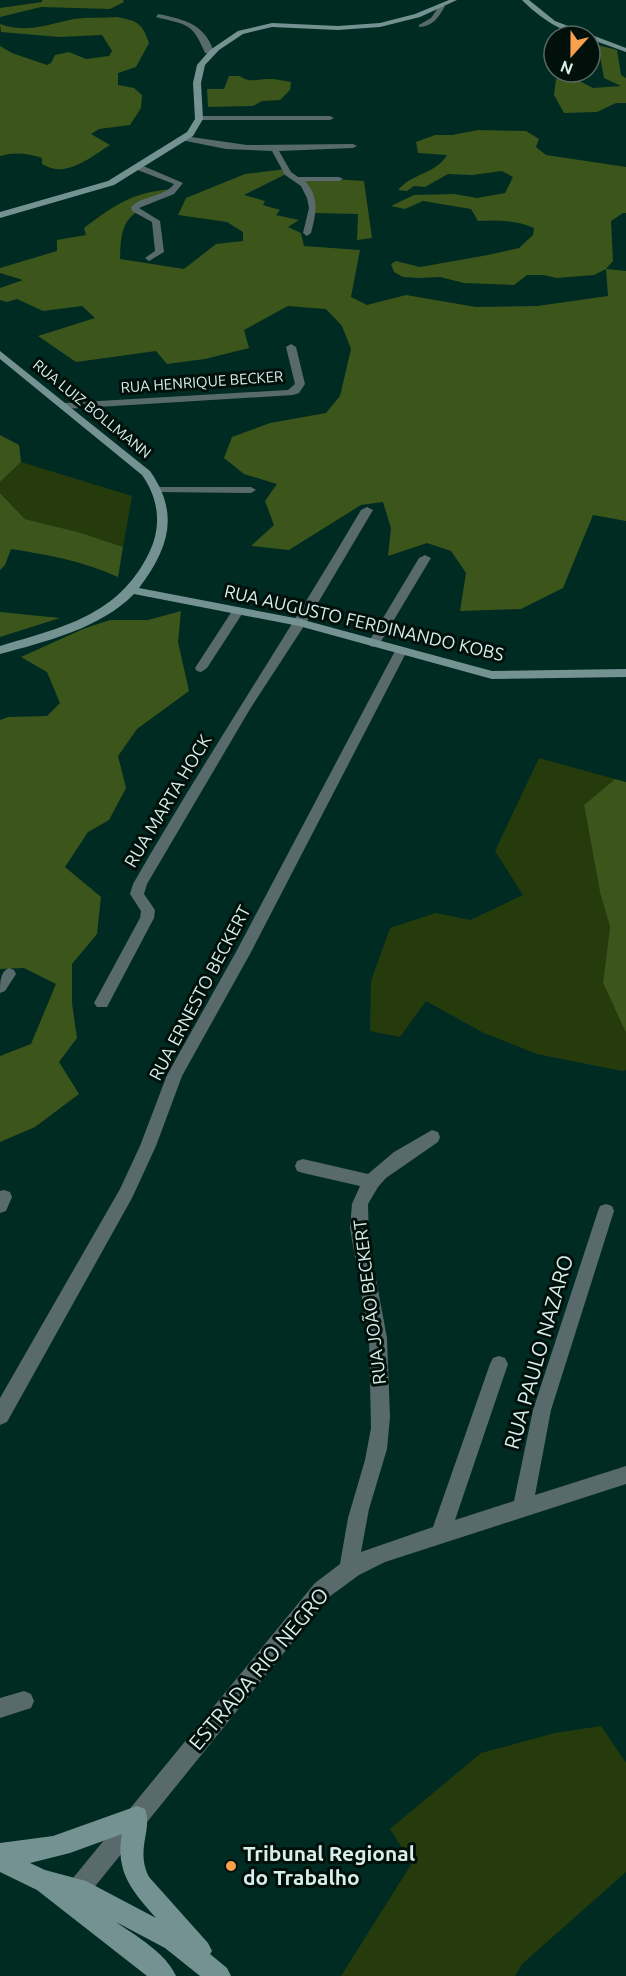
<svg xmlns="http://www.w3.org/2000/svg" width="626" height="1976" font-family="Ubuntu,sans-serif">
<style>
.green{fill:#263b0b}
.forest{fill:#3b551b}
.lines{fill:none;stroke-linecap:round;stroke-linejoin:round}
.street{fill:#586a6b;fill-rule:evenodd}
.secondary{fill:#759293;fill-rule:evenodd}
.poi-dot{fill:#f9a04c;stroke:#02100c;stroke-width:2}
.labels{text-anchor:middle;stroke-width:6;stroke-linejoin:round;paint-order:stroke}
.far-street-label{font-size:15px;fill:#d8eee8;stroke:#02100c}
.street-label{font-size:18px;fill:#d8eee8;stroke:#02100c}
.near-street-label{font-size:21px;fill:#d8eee8;stroke:#02100c}
.near-poi-label{font-size:21px;font-weight:bold;fill:#d8eee8;stroke:#02100c;text-anchor:start}
</style>
<rect width="100%" height="100%" fill="#002b23"/>
<path class="green" d="M21 462 132 496 123 547 78 532 25 519 0 493V482Z
M539 758 615 779 584 805 600 891 610 927 603 983 626 1033V1070L622 1071 537 1054 484 1033 426 1001 400 1037 370 1031 371 981 390 928 436 913 470 920 523 895 495 851Z
M601 1726 626 1763V1872L522 1964 515 1976H341L412 1863 390 1829 481 1753 555 1733Z"/>
<path class="forest" d="M42 0H123L124 2 110 9 41 7 0 17V8L42 2Z
M117 17C138 21 142 23 149 43L136 67 118 73V85L134 88 142 95 141 108 130 125 99 129 91 134 110 145C89 158 66 179 42 164V158C27 153 15 152 0 156V46L12 53 47 65 51 63 55 55 69 52 86 59 109 56 112 51 102 35 59 37 1 32 0 24C28 34 47 24 74 19 88 17 103 18 117 17Z
M598 45 617 50 621 75 626 78V103H616L597 112 564 113 554 95 556 79 570 76 593 88 621 86 604 78Z
M229 76H240C249 84 259 78 270 79 277 79 284 81 291 82L290 90 280 100 262 101 253 106 208 107 207 89H224Z
M478 130 526 131 539 139 536 147 546 155 626 167V213H623L611 221 613 261 606 269 626 271V521L593 515 563 588 521 609 460 611 466 573 451 551 427 543 388 556 391 528 383 502 361 505 289 550 251 546 274 525 265 501 277 484 244 474 224 458 232 437 270 423 326 413 340 396 351 349 342 326 326 309 288 306 244 330 249 348 205 359 167 364 156 351 76 362 38 336 95 318 82 306 43 311 17 299 7 302 0 300V288L23 280 0 273V268L57 251V240L86 235 84 228C117 203 135 191 176 189L137 204 139 211C120 221 121 240 120 259L184 269 216 244 243 241V232L227 222 178 215 186 198 245 174 285 169 288 173 244 195 265 201 263 205 280 210 276 215 299 220 288 227 301 233 304 246 360 250 351 297 367 305 406 295 476 307 537 306 608 296 606 269 594 275 557 278 543 275H527L514 285 464 283 440 277 419 278 403 277 394 272 391 264 396 261 420 267 488 255 519 248 533 235 534 228C516 220 498 220 478 221L471 209 423 201 405 209 391 206 414 195 454 194 477 198 505 193 513 177 502 171 472 175 448 174 425 187 414 186 407 191 398 190C412 173 436 174 447 155L418 153 416 142 435 135H452Z
M319 178 364 181 372 238 357 240 358 214 312 213 311 198 296 179Z
M0 435 19 445 21 462 0 482Z
M0 493 25 519 78 532 123 547 118 577C83 561 49 555 11 549L5 565 0 570Z
M181 611 178 642 189 691 137 729 118 756 126 788 109 820 88 832 65 867 101 897 97 934 72 964V1003L77 1038 59 1062 79 1094 35 1127 0 1142V1056L31 1044 56 984 24 968 0 969V720L8 717 47 716 60 703 47 672 21 657 83 629 110 620H148Z
M0 612 60 618 0 637Z
M615 779 626 782V1033L603 983 610 927 600 892 584 805Z"/>
<g class="lines">
<path class="street" d="M440 5 445 6C439 17 432 27 419 27V25L431 18Z
M158 14C188 20 206 25 215 55L205 53C192 22 187 25 156 17Z
M200 116H330L334 118 330 120H197V116Z
M184 136 247 145 353 144 357 146 353 148 279 151 291 172 298 177H339L343 179 339 181H305C320 197 316 214 311 233L307 236 303 233 309 208 307 198 301 186 285 175 272 151 226 149 181 140 180 138Z
M135 165H141L183 183 174 194 139 208 160 221 164 252 149 261 145 258 155 251 152 222 132 211 131 207C143 195 163 198 174 184L135 169Z
M291 344 296 347 305 384 299 393 293 395 65 409 60 406 65 403 288 390 295 384 286 347Z
M158 487H251L256 490 251 493 154 492 153 490Z
M367 507 373 510 306 623 250 709 147 884 144 894 155 910 154 918 107 1007H97L94 1003 140 918 141 911 130 894 133 884C206 757 287 636 361 510Z
M425 555 431 558 380 643 374 647 370 646 368 643 419 558Z
M238 607 244 611 207 668 201 672 197 671 195 668 234 608Z
M401 647 407 651 250 954 182 1076 156 1146 132 1198 7 1422 0 1425V1398L120 1189 140 1146 167 1075 236 952 395 651Z
M9 968 14 970 16 974 5 991 0 993C0 982 0 972 9 968Z
M432 1130 438 1132 440 1137 438 1142 386 1178 378 1187 368 1204 369 1242 387 1338 390 1417 387 1449 369 1509 361 1552 433 1527 490 1364 493 1358 499 1356 505 1358 508 1364 455 1520 514 1501 533 1410 598 1211 600 1206 606 1204 612 1206 614 1211 551 1410 535 1495 626 1466V1484L385 1562 359 1575 329 1597 80 1905 72 1908 64 1905 61 1897 64 1889 315 1583 340 1564 348 1518 365 1460 371 1428 369 1338 350 1228 352 1204 360 1186 303 1173 297 1171 295 1166 297 1161 303 1159 368 1174 394 1152Z
M4 1190 10 1192 12 1197 6 1211 0 1213V1191Z
M24 1691 31 1694 34 1701 31 1708 0 1718V1698Z"/>
<path class="secondary" d="M449 0H457L420 17 380 27 338 30 272 27 243 34 219 50 205 65 201 83 203 119 193 136 114 185 0 218V212L108 181 187 132 195 119 193 83 197 65 210 50 238 31 272 23 338 26 380 23 415 14Z
M522 0H529L555 21 626 48V52L590 39V36C565 36 539 17 522 0Z
M0 351 150 471C180 514 169 548 139 588L300 619 492 671 626 669V677L492 679 299 626 134 594C101 628 45 642 0 654V646C63 627 118 616 149 553 162 526 159 499 142 475L0 359Z
M137 1806 145 1809C153 1830 135 1850 149 1877L208 1943 212 1951 210 1954 227 1968 231 1976H200L165 1948 116 1922C136 1936 166 1953 176 1976H147L37 1890 0 1872V1843L53 1836ZM122 1834C115 1872 132 1891 156 1918L86 1881 45 1870 30 1863 70 1853Z"/>
</g>
<circle class="poi-dot" cx="231" cy="1866" r="6"/>
<g class="labels">
<g class="far-street-label">
<text transform="translate(202 382) rotate(-4)" y="5">RUA HENRIQUE BECKER</text>
<text transform="translate(92 409) rotate(39)" y="5">RUA LUIZ BOLLMANN</text>
</g>
<g class="street-label">
<text transform="translate(364 623) rotate(13)" y="6">RUA AUGUSTO FERDINANDO KOBS</text>
<text transform="translate(168 801) rotate(-59)" y="6">RUA MARTA HOCK</text>
<text transform="translate(200 993) rotate(-62)" y="6">RUA ERNESTO BECKERT</text>
<text transform="translate(370 1302) rotate(-97)" y="6">RUA JOÃO BECKERT</text>
</g>
<g class="near-street-label">
<text transform="translate(539 1352) rotate(-74)" y="7">RUA PAULO NAZARO</text>
<text transform="translate(259 1669) rotate(-50)" y="7">ESTRADA RIO NEGRO</text>
</g>
<g class="near-poi-label">
<text x="243" y="1861">Tribunal Regional<tspan x="243" dy="24">do Trabalho</tspan></text>
</g>
</g>
<g transform="translate(572 54) rotate(201)"><circle r="28" fill="#02100c" stroke="#586964" stroke-width="1.5"/>
<path d="M0-4.5L10 22L0 15L-10 22Z" fill="#f9a04c"/>
<text y="-9" font-size="16" font-weight="bold" text-anchor="middle" fill="#d8eee8">N</text>
</g>
</svg>
